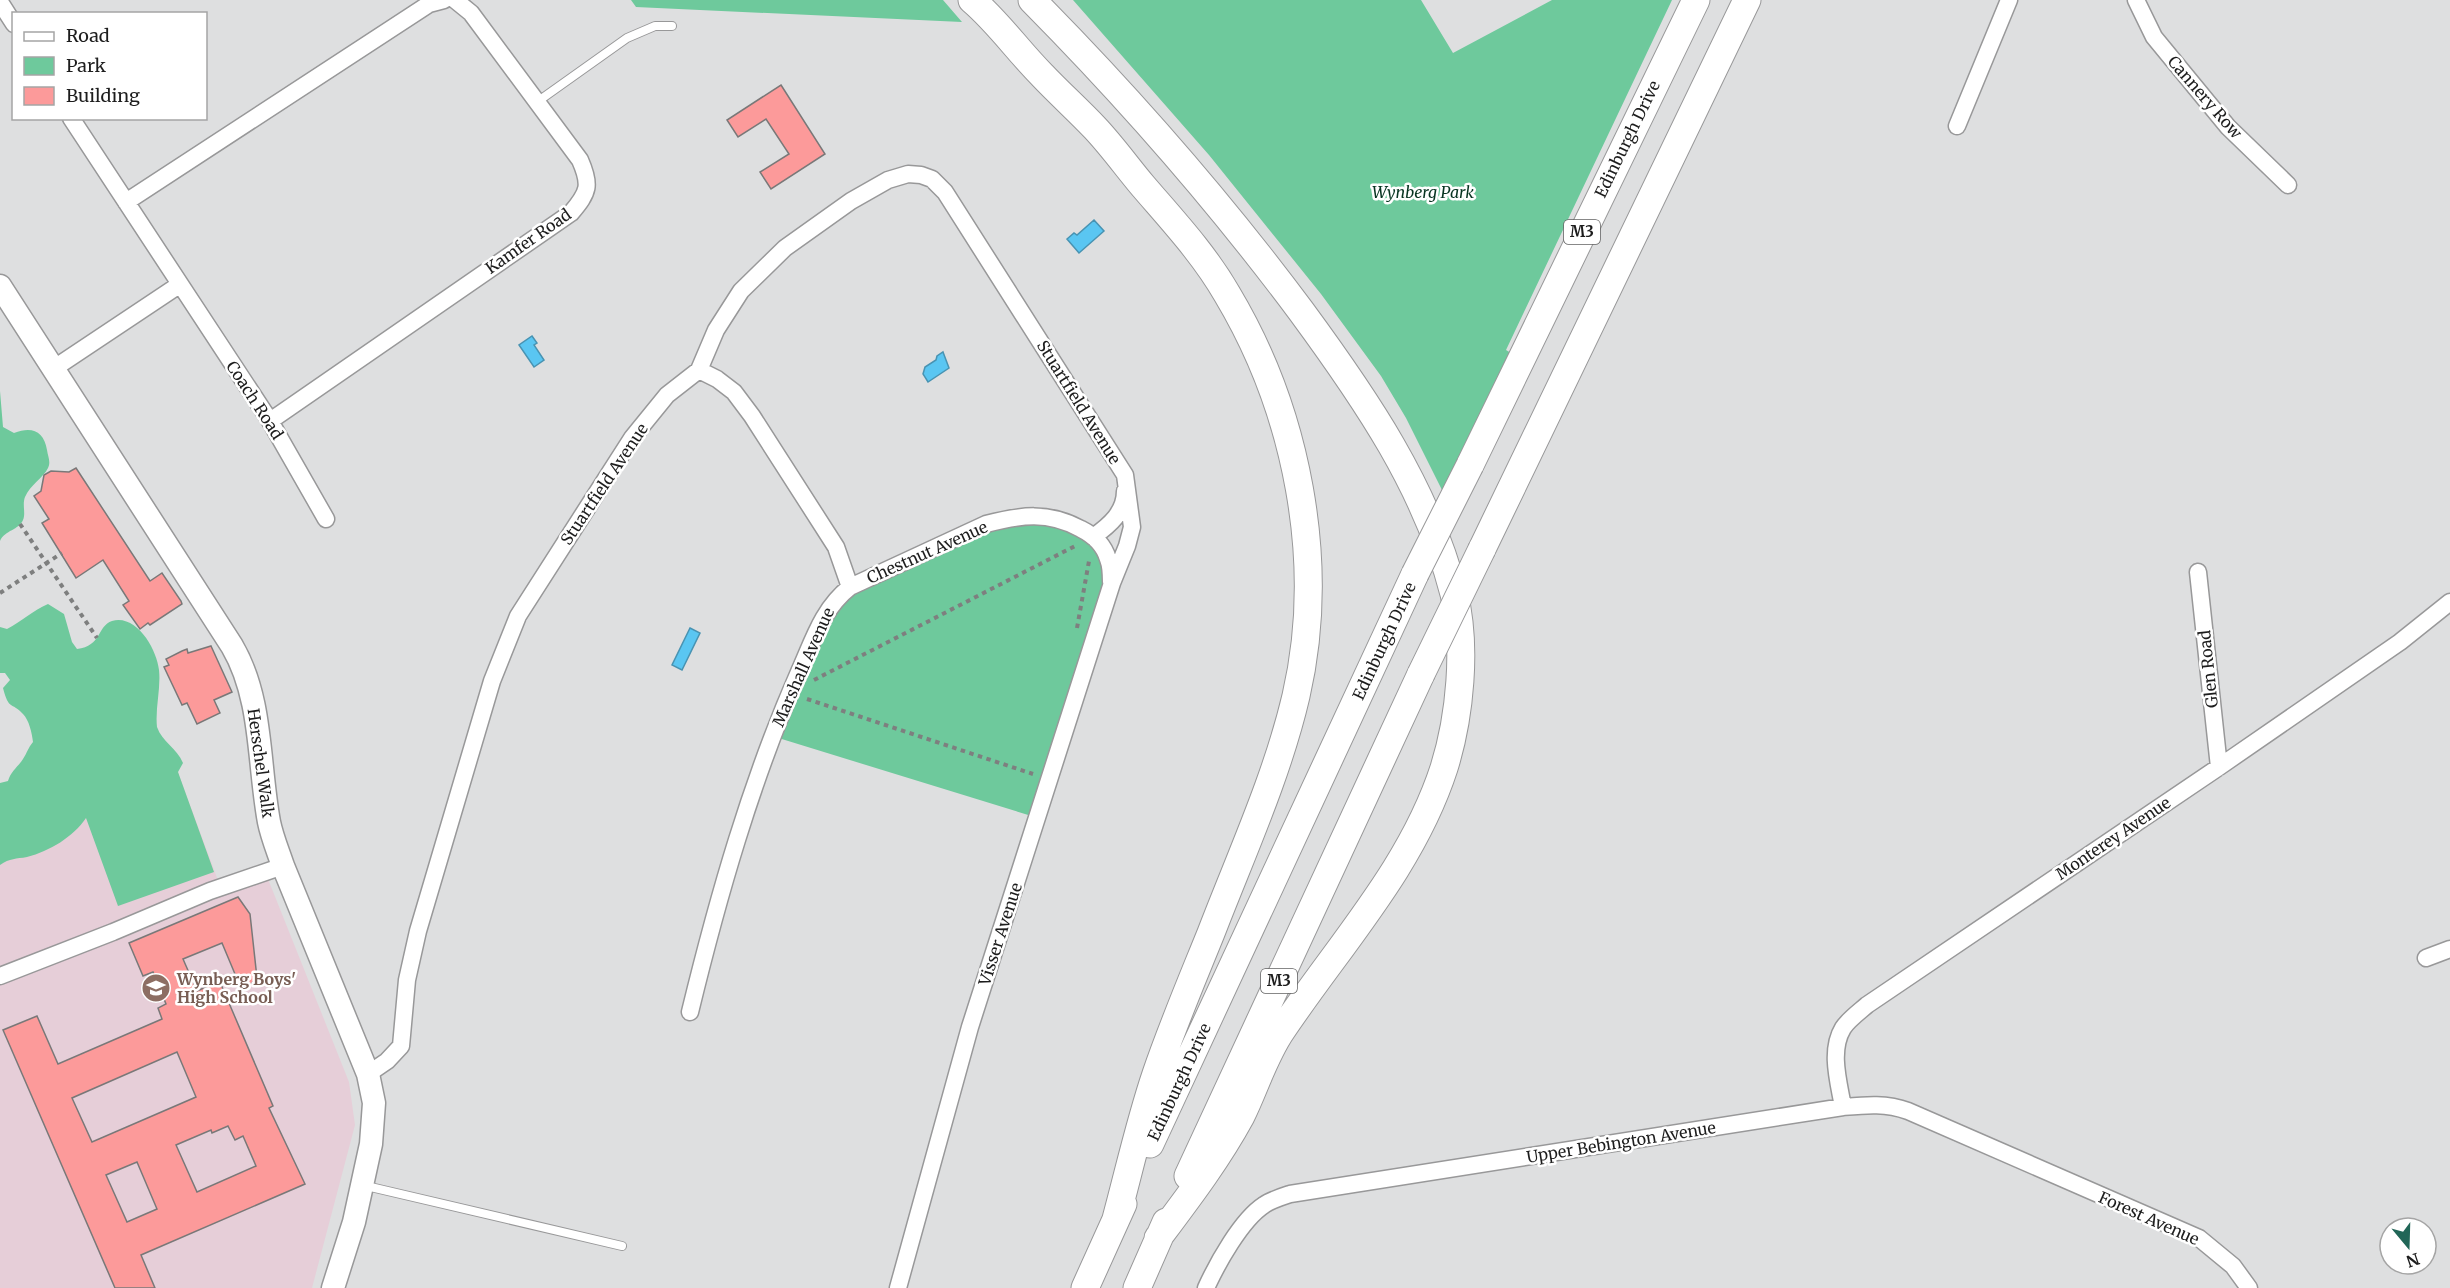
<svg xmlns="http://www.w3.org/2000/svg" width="2450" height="1288" font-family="Merriweather,serif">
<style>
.education{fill:#e6ced8}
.green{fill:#6ec99c}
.water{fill:#5ac6f2;stroke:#4893b2;stroke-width:1.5}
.building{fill:#fc9a9a;stroke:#797878;stroke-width:1.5;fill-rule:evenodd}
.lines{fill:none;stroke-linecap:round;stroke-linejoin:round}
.service-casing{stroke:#989899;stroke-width:10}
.minor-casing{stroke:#989899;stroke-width:19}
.secondary-casing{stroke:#989899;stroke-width:25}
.trunk-casing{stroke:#989899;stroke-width:29}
.path{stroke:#7e7f7f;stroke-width:4;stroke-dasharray:4.5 4.5;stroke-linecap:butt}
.service{stroke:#fff;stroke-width:8}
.minor{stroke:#fff;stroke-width:16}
.secondary{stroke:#fff;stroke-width:22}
.trunk{stroke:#fff;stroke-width:27}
.trunk-bridge-casing{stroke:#989899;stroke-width:29;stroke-linecap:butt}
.trunk-bridge{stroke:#fff;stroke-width:27}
.labels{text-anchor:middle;stroke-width:5;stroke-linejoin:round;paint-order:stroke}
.shield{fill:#fff;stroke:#616161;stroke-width:1.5}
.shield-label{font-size:15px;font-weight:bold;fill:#1d1d1d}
.street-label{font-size:16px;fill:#1d1d1d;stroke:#fff}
.park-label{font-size:16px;font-style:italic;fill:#073421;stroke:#fff}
.education-label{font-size:16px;font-weight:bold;fill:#785e54;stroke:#fff;text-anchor:start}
</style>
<rect width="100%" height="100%" fill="#dedfe0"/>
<path class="education" d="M176 767 223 894 268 879 349 1082 355 1125 312 1288H0V829Z"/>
<path class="green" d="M631 0H943L962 22 636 7Z
M1073 0H1421L1453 53 1552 0H1672L1506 350 1511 353 1442 490 1406 418 1381 376 1321 294 1209 155Z
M0 391 3 427 14 433C32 426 44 431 47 450 48 457 51 462 48 468 43 478 30 485 25 497 22 505 26 513 23 520 19 530 5 530 0 541Z
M1055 519 1099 544 1110 585 1038 818 772 736 824 609 980 528Z
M48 604 64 614 72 642 77 649C102 646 97 626 112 621 137 614 157 650 159 670 161 689 155 708 157 727 162 742 177 748 183 763L178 772 214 872 118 906 86 818C73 837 50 851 27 857 16 859 10 858 0 865V783L8 781C11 771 17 768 23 759 27 753 28 748 33 742 32 733 29 720 23 714 11 701 9 711 3 688L10 680 5 673H0V627L7 629C22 621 32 611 48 604Z"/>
<path class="water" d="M1094 220 1104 231 1079 253 1067 239 1074 233 1077 235Z
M532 336 537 343 534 345 544 360 534 367 519 345Z
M943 352 949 368 928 382 923 374 925 367 936 360 937 356Z
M690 628 700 633 682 670 672 665Z"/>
<path class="building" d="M781 85 825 154 771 189 760 172 789 154 766 119 738 137 727 120Z
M76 468 150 581 162 573 181 601 182 604 150 625 148 623 140 629 123 605 129 601 103 560 76 578 42 523 49 519 34 496 41 491 44 475 51 471 69 472Z
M211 646 232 692 214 700 220 713 197 724 187 703 182 705 164 667 169 665 166 659 182 651 187 649 188 653Z
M238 897 250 914 257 978 250 985 244 986 220 982 273 1106 269 1108 305 1184 141 1255 155 1288H115L3 1030 37 1016 58 1064 162 1019 158 1008 166 1004 153 972 143 976 129 943ZM222 943 235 974 197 991 183 959ZM177 1052 196 1097 92 1142 72 1098ZM228 1126 235 1140 243 1136 256 1166 197 1192 176 1145 211 1130 212 1133ZM137 1162 157 1209 127 1222 106 1175Z"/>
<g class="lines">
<g class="service-casing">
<path id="service" d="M537 102 627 38 655 26H672
M362 1185 622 1246"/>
</g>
<g class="minor-casing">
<path id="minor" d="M2136 0 2154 37 2228 127 2288 185
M0 2 14 24
M71 118 270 421 326 519
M1957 126 2009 0
M126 202 429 4 444 0
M53 369 179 285
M270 421 571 213C589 192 591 185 580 160L471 13 455 0
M1093 537C1110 525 1125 512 1125 491
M2198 572 2219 767
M850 587 986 524C1021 515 1048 511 1081 529 1093 535 1104 545 1108 559 1111 566 1111 575 1111 582
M2426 958 2450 949
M0 976 113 932 210 891 283 866
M690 1012C718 897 751 781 799 672 813 641 822 609 850 587L836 547 752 416 734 392 717 379 699 370
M368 1074 387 1061 401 1046 407 980 418 931 492 681 518 616 632 438 667 395 699 370 716 330 741 291 785 248 851 201 888 180 908 174 921 175 932 179 945 192 1125 475 1132 527 1127 546 1112 583 970 1027 898 1288
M1843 1107C1839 1083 1829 1051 1843 1028 1848 1020 1859 1012 1867 1005L2219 767 2400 642 2450 602
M1206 1288C1217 1264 1241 1220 1264 1205 1271 1200 1281 1197 1290 1194L1843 1107C1866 1105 1886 1103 1908 1111L2199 1238 2233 1266 2249 1288"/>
</g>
<g class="secondary-casing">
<path id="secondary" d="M0 286 232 646C263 699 258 763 269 822 272 837 278 851 283 866L368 1074 374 1103 371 1144 354 1222 333 1288"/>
</g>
<g class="trunk-casing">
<path id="trunk" d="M972 0C998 22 1018 51 1042 75 1059 93 1078 110 1095 128 1112 146 1127 167 1143 186 1173 221 1204 254 1227 294 1297 411 1327 562 1296 696 1277 777 1241 855 1211 933 1192 980 1172 1027 1156 1074 1140 1121 1129 1171 1116 1219
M1032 0C1128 97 1219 201 1301 311 1365 398 1427 488 1454 594 1467 646 1460 717 1444 768 1412 867 1339 945 1282 1030 1264 1056 1255 1088 1241 1116 1217 1160 1188 1198 1158 1238
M1470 465 1696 0
M1482 549 1747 0
M1150 1144 1415 574
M1188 1176 1421 674
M1085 1288 1123 1204
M1137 1288 1166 1222"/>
</g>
<path class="path" d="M20 524 97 638
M0 593 62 553
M1077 628 1089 561
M814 680 1077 545
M807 699 1033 774"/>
<use href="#service" class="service"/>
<use href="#minor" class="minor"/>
<use href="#secondary" class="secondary"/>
<use href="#trunk" class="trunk"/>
<g class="trunk-bridge-casing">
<path id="trunk-bridge" d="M1415 574 1470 465
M1421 674 1482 549"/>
</g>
<use href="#trunk-bridge" class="trunk-bridge"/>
</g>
<defs>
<g id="school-disc" transform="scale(1.5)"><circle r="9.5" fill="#8d6e63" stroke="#fff"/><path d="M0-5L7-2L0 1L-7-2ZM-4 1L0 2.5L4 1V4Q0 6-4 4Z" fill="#fff"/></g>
</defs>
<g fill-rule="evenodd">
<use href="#school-disc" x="156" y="988"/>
</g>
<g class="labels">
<g class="shield">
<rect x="1564" y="220" width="36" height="24" rx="4.5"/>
<rect x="1261" y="969" width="36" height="24" rx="4.5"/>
</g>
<g class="shield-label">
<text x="1582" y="237">M3</text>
<text x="1279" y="986">M3</text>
</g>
<g class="street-label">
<text transform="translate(2205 97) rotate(49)" y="6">Cannery Row</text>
<text transform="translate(1627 139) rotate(-64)" y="6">Edinburgh Drive</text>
<text transform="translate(528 241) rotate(-35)" y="6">Kamfer Road</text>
<text transform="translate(255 400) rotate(57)" y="6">Coach Road</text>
<text transform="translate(1079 402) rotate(58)" y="6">Stuartfield Avenue</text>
<text transform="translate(604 484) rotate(-56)" y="6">Stuartfield Avenue</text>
<text transform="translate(927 552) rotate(-24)" y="6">Chestnut Avenue</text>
<text transform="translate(1384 641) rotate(-65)" y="6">Edinburgh Drive</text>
<text transform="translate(803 667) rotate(-66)" y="6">Marshall Avenue</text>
<text transform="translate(2208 669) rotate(-96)" y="6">Glen Road</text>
<text transform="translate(261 763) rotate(82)" y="6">Herschel Walk</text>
<text transform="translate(2113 838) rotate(-34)" y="6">Monterey Avenue</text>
<text transform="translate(1000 934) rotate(-72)" y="6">Visser Avenue</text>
<text transform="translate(1179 1082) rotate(-65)" y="6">Edinburgh Drive</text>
<text transform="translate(1621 1142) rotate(-9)" y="6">Upper Bebington Avenue</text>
<text transform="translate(2149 1218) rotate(24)" y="6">Forest Avenue</text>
</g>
<g class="park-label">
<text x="1423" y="198">Wynberg Park</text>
</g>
<g class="education-label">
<text x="177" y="985">Wynberg Boys'<tspan x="177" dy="18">High School</tspan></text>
</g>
</g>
<rect x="12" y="12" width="195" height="108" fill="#ffffff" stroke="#a5a5a5" stroke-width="1.5"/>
<rect x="24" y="32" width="30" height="9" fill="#ffffff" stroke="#a5a5a5" stroke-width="1.5"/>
<text x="66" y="42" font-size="18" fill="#1d1d1d">Road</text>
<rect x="24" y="57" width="30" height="18" fill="#6ec99c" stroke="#a5a5a5" stroke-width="1.5"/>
<text x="66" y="72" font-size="18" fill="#1d1d1d">Park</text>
<rect x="24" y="87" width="30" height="18" fill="#fc9a9a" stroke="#a5a5a5" stroke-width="1.5"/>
<text x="66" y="102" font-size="18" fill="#1d1d1d">Building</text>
<g transform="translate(2408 1246) rotate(161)"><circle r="28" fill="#ffffff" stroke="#a5a5a5" stroke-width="1.5"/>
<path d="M0-4.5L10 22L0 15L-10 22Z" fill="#216657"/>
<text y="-9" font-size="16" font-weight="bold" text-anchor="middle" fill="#1d1d1d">N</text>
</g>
</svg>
